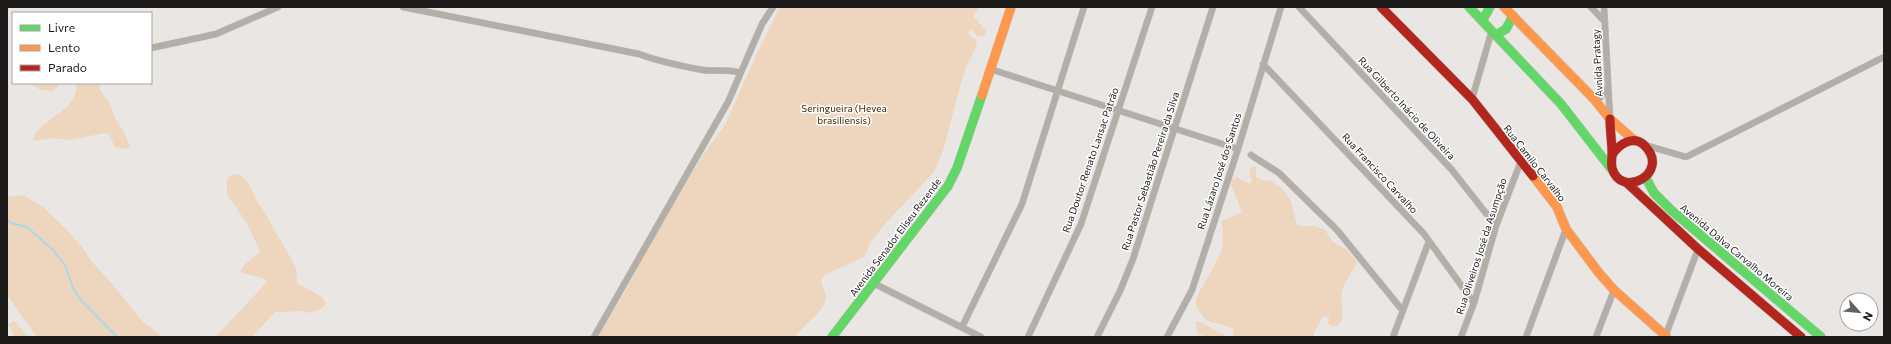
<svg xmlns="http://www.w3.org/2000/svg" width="1891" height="344" font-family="Commissioner,sans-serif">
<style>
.green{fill:#edd6bd}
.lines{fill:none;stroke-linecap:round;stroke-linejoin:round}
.stream{stroke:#aad8e8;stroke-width:2}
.street-casing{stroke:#c3c1c0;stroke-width:7}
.fast-casing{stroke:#c3c1c0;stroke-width:10}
.slow-casing{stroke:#c3c1c0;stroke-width:10}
.jam-casing{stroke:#c3c1c0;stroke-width:10}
.street{stroke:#b3aea8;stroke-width:6}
.fast{stroke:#63d668;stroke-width:9}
.slow{stroke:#ff974d;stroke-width:9}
.jam{stroke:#b3261e;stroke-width:9}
.labels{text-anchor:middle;stroke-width:3;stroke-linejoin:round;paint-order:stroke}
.street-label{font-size:10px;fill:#1c1b1a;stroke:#fff}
.park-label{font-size:10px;fill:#442904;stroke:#fff}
</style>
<rect width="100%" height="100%" fill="#e9e6e4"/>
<path class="green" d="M780 7H979L973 16 986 31 984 36 978 37 971 29 968 33 977 41 975 49 964 72 943 151 934 172 883 226 871 242 864 257 826 274 821 280C822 287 826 291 826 298 825 311 803 325 795 337H598L632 279 649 245 701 158 725 125 754 60Z
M32 83H62L53 91C45 90 36 91 32 83Z
M76 83H100V90L109 102 116 120 123 130 130 147 123 149 115 147 109 134 106 133 69 140 54 138 35 141 33 138C42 117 79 112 76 83Z
M1256 166V177L1261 180 1271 181 1281 187 1290 199 1297 225 1303 226H1314L1324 229 1333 242 1347 250 1357 262C1353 271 1344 282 1342 292 1339 304 1350 324 1332 327L1328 323 1329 316 1323 317 1314 332V337H1229L1234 335 1233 329C1211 318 1208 330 1195 303 1200 285 1222 259 1223 243 1224 236 1221 228 1222 221L1242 212 1231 185 1232 179 1237 177 1250 184 1252 180 1249 173 1251 167Z
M237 174C253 180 251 197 262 208L293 262 296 268 297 283 322 297 326 303 323 308 309 313 304 311 275 312 252 337H200L213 336 218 334 267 282 263 278 240 272 245 264 260 252 248 225 227 194V179L231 175Z
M23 195 43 207 68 231 82 247 92 262 114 286 142 321 163 337H37L7 295V197Z
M14 321 28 337H15L8 324Z
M1195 322H1200L1228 337H1205L1198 333Z"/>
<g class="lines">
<path class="stream" d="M7 220 11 223 27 227 53 250 65 265 73 288 80 299 117 337"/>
<g class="street-casing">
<path id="street" d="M403 7 639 54C660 62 681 66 703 70 715 72 728 68 740 73
M1299 7 1452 170 1496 226
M1591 7 1605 22
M1604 7 1610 119
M151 48 216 34 278 7
M1263 64 1424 234 1474 303
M990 69 1238 149
M1472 99 1492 30
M1594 99 1601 97 1608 87
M1645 145 1686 157 1884 57
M1251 155 1279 173 1337 230 1403 311
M875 284 981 337
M962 327 1022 204 1084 7
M594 337 728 102 762 24 773 7
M1028 337 1081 224 1152 7
M1097 337 1120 291 1133 259 1213 7
M1167 337 1192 290 1238 149 1281 7
M1393 337 1429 241
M1461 337 1474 303 1496 226 1521 161
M1526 337 1566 229
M1596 337 1614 290
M1665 337 1698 249"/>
</g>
<g class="fast-casing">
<path id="fast" d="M1469 7 1561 104 1613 171
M1482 21 1490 7
M1496 35 1506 29 1513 16
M1646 178 1654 193 1671 210 1821 337
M832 337 948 186 957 168 982 95"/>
</g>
<g class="slow-casing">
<path id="slow" d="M1504 7 1594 99 1610 119 1635 141
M982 95 1011 7
M1533 176 1557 207 1566 229 1599 273 1614 290 1666 336"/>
</g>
<g class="jam-casing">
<path id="jam" d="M1381 7 1472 99 1533 176
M1610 119C1610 130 1612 142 1612 153 1612 158 1611 163 1612 168 1621 200 1671 173 1645 146 1634 134 1619 144 1612 155
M1627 183 1698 249 1801 337"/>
</g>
<use href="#street" class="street"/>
<use href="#fast" class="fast"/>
<use href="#slow" class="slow"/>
<use href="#jam" class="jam"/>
</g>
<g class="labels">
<g class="street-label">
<text transform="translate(1597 63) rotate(-93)" y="4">Avnida Pratagy</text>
<text transform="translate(1407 108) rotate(47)" y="4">Rua Gilberto Inácio de Oliveira</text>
<text transform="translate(1090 160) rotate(-71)" y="4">Rua Doutor Renato Lansac Patrão</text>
<text transform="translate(1535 163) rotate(52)" y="4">Rua Camilo Carvalho</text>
<text transform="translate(1150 171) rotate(-72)" y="4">Rua Pastor Sebastião Pereira da Silva</text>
<text transform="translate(1219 171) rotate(-72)" y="4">Rua Lázaro José dos Santos</text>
<text transform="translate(1380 173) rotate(47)" y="4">Rua Francisco Carvalho</text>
<text transform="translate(895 237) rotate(-53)" y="4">Avenida Senador Eliseu Rezende</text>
<text transform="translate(1481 246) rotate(-72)" y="4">Rua Oliveiros José da Asumpção</text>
<text transform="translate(1737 252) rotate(40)" y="4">Avenida Dalva Carvalho Moreira</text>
</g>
<g class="park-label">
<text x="844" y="112">Seringueira (Hevea<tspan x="844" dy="12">brasiliensis)</tspan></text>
</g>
</g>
<rect width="1891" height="344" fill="none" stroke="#1c1b1a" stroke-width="16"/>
<rect x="12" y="12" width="140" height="72" fill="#ffffff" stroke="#a4a4a3"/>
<rect x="20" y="25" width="20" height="6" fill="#63d668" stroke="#a4a4a3"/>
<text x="48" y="32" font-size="12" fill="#1c1b1a">Livre</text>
<rect x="20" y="45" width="20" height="6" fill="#ff974d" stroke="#a4a4a3"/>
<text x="48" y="52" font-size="12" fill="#1c1b1a">Lento</text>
<rect x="20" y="65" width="20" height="6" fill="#b3261e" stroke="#a4a4a3"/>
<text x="48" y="72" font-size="12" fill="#1c1b1a">Parado</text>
<g transform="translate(1859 312) rotate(117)"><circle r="19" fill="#ffffff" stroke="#a4a4a3"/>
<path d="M0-3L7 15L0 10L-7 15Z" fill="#646261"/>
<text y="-6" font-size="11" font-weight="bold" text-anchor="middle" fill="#1c1b1a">N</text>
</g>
</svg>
